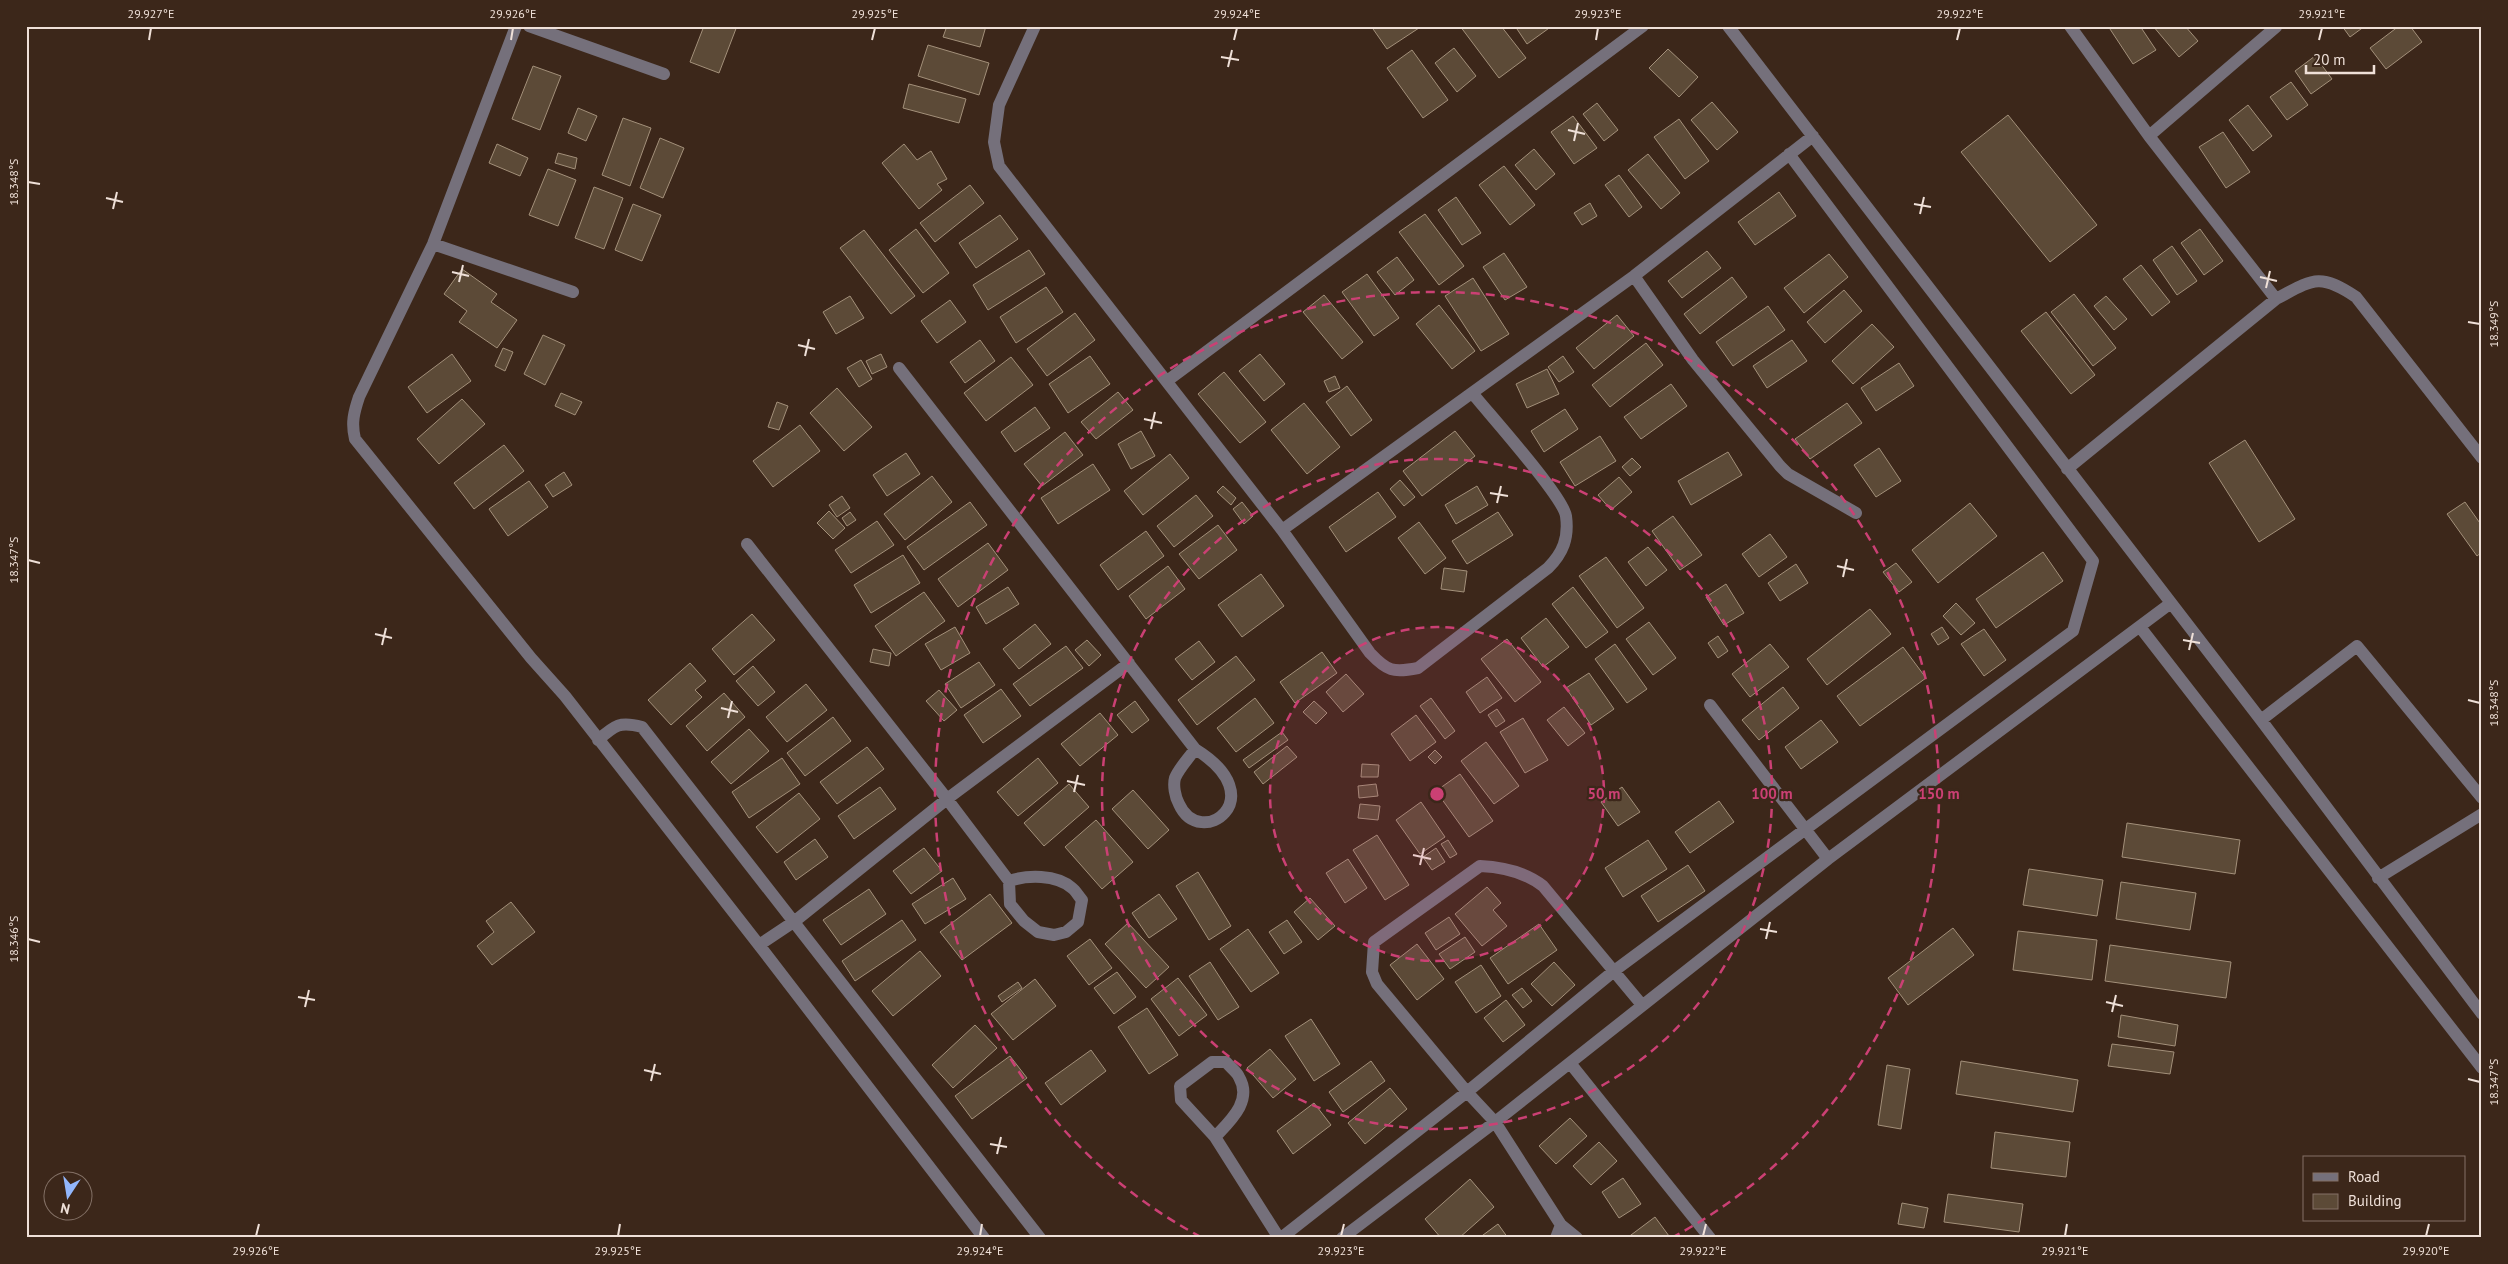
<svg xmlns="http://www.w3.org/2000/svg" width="2508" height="1264" font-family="'PT Sans',sans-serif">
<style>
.building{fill:#5c4a37;stroke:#a3907a}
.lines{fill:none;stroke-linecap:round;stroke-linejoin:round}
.minor{stroke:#75707b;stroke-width:12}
.ticks{fill:none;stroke:#efe0d8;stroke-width:2}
.ring{fill:none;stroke:#cb4074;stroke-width:2.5;stroke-dasharray:9 6}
.centre{fill:#cb4074;stroke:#3c271a;stroke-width:2.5}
.ring-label{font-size:15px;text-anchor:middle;font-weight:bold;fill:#cb4074;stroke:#3c271a;stroke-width:4.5;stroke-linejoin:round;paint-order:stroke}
.neatline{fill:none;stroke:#efe0d8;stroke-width:2}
.ticks-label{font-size:12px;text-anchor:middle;fill:#efe0d8}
</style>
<rect width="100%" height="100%" fill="#3c271a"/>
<path class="building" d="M704 26H737L719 73 690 62Z
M947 26H986L980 47 943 37Z
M1371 26H1422L1387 49Z
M1460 26H1501L1526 58 1499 78Z
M1515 26H1552L1527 44Z
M2108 26H2140L2156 50 2133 64Z
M2153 26H2185L2198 41 2179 57Z
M2342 26H2365L2350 37Z
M2399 26H2410L2422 42 2386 69 2370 48Z
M928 45 989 63 979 95 918 76Z
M1454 48 1476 76 1457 92 1435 63Z
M1668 49 1698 77 1679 97 1649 68Z
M1412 50 1448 100 1423 118 1387 68Z
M2315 56 2332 79 2311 94 2295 71Z
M533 66 561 76 540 130 512 119Z
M2291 82 2308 105 2287 120 2270 97Z
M909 84 966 99 959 123 903 108Z
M1712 102 1738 132 1717 150 1691 120Z
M1597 103 1618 130 1604 141 1583 114Z
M2248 105 2272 136 2253 151 2229 120Z
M578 108 597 116 586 141 568 133Z
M2008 115 2097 225 2050 262 1961 152Z
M1573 116 1597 148 1574 164 1551 132Z
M623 118 651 128 630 186 602 175Z
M1679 119 1709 161 1685 179 1654 137Z
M2223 132 2250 172 2226 188 2199 147Z
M660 138 684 148 663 198 640 188Z
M497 144 528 158 520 176 489 163Z
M904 144 917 160 931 151 947 179 937 184 942 190 919 209 882 163Z
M1534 149 1555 174 1536 190 1515 165Z
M558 153 577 158 575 169 555 163Z
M1648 154 1680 193 1661 209 1628 170Z
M1504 166 1535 205 1510 225 1479 185Z
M548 169 576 180 558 226 529 215Z
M1619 175 1642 207 1629 217 1605 185Z
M970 185 984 203 935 242 920 223Z
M594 187 623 198 604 249 575 238Z
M1779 192 1796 216 1755 245 1738 222Z
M1456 197 1481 233 1462 245 1438 210Z
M1590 203 1597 216 1582 225 1574 213Z
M633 204 661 215 642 261 615 250Z
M1425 214 1464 266 1439 285 1399 232Z
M1000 215 1018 239 976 268 959 243Z
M916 229 949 273 923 293 889 250Z
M2200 229 2223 261 2204 275 2181 243Z
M864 230 915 296 891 314 840 248Z
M2172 246 2197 281 2177 295 2153 260Z
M1029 250 1045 274 988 310 973 285Z
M1707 251 1721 268 1682 298 1668 281Z
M1504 253 1527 287 1505 300 1483 267Z
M1829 254 1848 277 1804 313 1784 288Z
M1397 257 1414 280 1395 295 1377 272Z
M2141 265 2170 302 2152 316 2123 279Z
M462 269 497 294 491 302 517 320 497 348 459 322 467 311 444 294Z
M1367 274 1399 318 1374 336 1342 292Z
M1732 277 1747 297 1700 334 1684 314Z
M1473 278 1509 334 1481 351 1445 296Z
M1046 287 1063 312 1016 343 1000 317Z
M1844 290 1862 311 1825 343 1807 322Z
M2074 294 2116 348 2093 366 2051 312Z
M1324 295 1363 342 1342 359 1303 312Z
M850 296 864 318 836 334 823 312Z
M2106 296 2127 319 2114 330 2094 306Z
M950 300 966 322 937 343 921 321Z
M1439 305 1475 351 1452 369 1416 324Z
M1768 306 1785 330 1733 366 1716 342Z
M2046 312 2095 375 2071 394 2021 331Z
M1075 313 1095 340 1047 376 1027 349Z
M1617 315 1634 336 1594 369 1576 348Z
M1872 324 1894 347 1853 384 1832 361Z
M543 335 565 345 545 385 524 374Z
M980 340 995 361 965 383 950 362Z
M1792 340 1807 361 1767 388 1753 366Z
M1646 343 1663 365 1610 407 1592 385Z
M503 348 513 352 505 371 495 366Z
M452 354 471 381 427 413 408 387Z
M881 354 887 367 872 374 866 361Z
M1260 354 1285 384 1264 401 1239 371Z
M1090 356 1110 384 1068 413 1049 384Z
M1563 356 1574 372 1559 382 1548 367Z
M1011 357 1033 385 986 421 964 393Z
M861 360 872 379 859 387 847 368Z
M1899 363 1914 386 1876 411 1861 388Z
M1547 369 1559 394 1527 408 1516 384Z
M1224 372 1266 422 1240 443 1198 394Z
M1335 376 1340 388 1329 392 1324 381Z
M1671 384 1687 406 1641 439 1624 417Z
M1347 386 1372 420 1351 436 1326 402Z
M837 388 872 427 844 451 810 413Z
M1118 392 1133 410 1096 439 1081 422Z
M561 393 582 402 575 415 555 406Z
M462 399 485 424 439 464 417 439Z
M777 402 788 406 779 430 768 427Z
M1304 403 1340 447 1307 474 1271 430Z
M1847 403 1862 423 1810 459 1795 439Z
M1035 407 1050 428 1015 452 1001 432Z
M1565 409 1578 429 1544 452 1531 431Z
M800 425 820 451 773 487 753 461Z
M1141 431 1155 456 1131 469 1118 444Z
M1455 431 1475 456 1422 496 1403 471Z
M1065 432 1083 455 1042 486 1024 464Z
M1600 436 1616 461 1575 486 1560 462Z
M2245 440 2295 519 2259 542 2209 463Z
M504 445 524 471 474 509 454 483Z
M1879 448 1901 481 1876 497 1854 465Z
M1728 452 1742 475 1691 505 1678 481Z
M906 453 920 474 887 496 873 475Z
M1170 454 1189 478 1143 515 1124 491Z
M1632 458 1641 467 1630 476 1622 467Z
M1093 464 1110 490 1058 524 1041 498Z
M564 472 572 485 553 497 545 485Z
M932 476 952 502 905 540 884 514Z
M1619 477 1632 492 1611 510 1598 495Z
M1400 480 1415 497 1404 506 1390 489Z
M529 481 548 507 508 536 489 509Z
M1223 486 1236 498 1231 505 1217 492Z
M1477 486 1488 505 1456 524 1445 505Z
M1378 492 1396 517 1346 552 1329 527Z
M1196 495 1213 516 1174 547 1157 526Z
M842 496 850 508 837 517 829 505Z
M970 502 987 525 924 570 907 547Z
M1242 502 1253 516 1244 524 1233 509Z
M2465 502 2482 526V552L2477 556 2447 514Z
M1970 503 1997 536 1938 583 1912 550Z
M829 511 845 528 833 539 817 523Z
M850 512 856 520 847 526 842 518Z
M1498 512 1513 535 1467 564 1452 541Z
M1673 516 1702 555 1680 570 1652 531Z
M877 521 894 545 851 573 835 550Z
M1419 522 1446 558 1425 574 1398 538Z
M1218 525 1237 550 1199 579 1179 554Z
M1146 531 1164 556 1118 590 1100 565Z
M1770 534 1787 557 1759 577 1742 554Z
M988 543 1008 570 958 607 938 579Z
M1648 547 1667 570 1646 586 1628 562Z
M2043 552 2063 581 1996 628 1976 599Z
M903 555 920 583 871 613 854 585Z
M1606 557 1644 608 1617 628 1579 576Z
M1896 563 1912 582 1899 592 1883 572Z
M1796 564 1808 583 1780 601 1768 583Z
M1168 566 1185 589 1146 619 1129 596Z
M1444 568 1467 571 1464 592 1441 589Z
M1261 574 1284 606 1242 637 1218 605Z
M1726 584 1744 613 1724 625 1706 597Z
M1008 587 1019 604 986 624 976 607Z
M1573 587 1608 632 1586 648 1552 604Z
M924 592 945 621 896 656 875 626Z
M1956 603 1975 623 1961 635 1943 616Z
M1870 609 1891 634 1827 685 1807 659Z
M752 614 775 640 734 675 712 649Z
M1546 618 1569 647 1543 667 1521 638Z
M1649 622 1676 658 1653 675 1626 639Z
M1035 624 1051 644 1019 669 1003 649Z
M955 627 970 653 941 670 925 644Z
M1942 627 1949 638 1938 645 1931 634Z
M1984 629 2006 660 1984 676 1961 644Z
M1718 636 1728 651 1718 658 1708 643Z
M1507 639 1541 682 1515 702 1481 659Z
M1087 640 1101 655 1089 666 1075 650Z
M1199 641 1215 662 1192 680 1175 659Z
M1615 644 1647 689 1627 703 1595 659Z
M1770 644 1789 667 1750 697 1732 674Z
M1066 646 1083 668 1030 706 1013 684Z
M1903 647 1926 678 1860 726 1837 696Z
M873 649 891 653 889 666 870 662Z
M1322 652 1337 673 1295 703 1280 682Z
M1236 656 1255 680 1197 725 1178 700Z
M979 662 995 685 961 708 945 684Z
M690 663 706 681 695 690 702 697 671 725 648 700Z
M753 666 775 692 758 706 736 681Z
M1589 673 1614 709 1591 725 1566 688Z
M1346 674 1364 694 1343 712 1326 692Z
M1487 677 1502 698 1480 713 1466 692Z
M806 684 827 710 787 742 766 717Z
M1783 687 1799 708 1759 740 1742 720Z
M1001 689 1021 716 983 743 964 715Z
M939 690 957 710 944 721 926 701Z
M724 693 745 717 707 751 686 726Z
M1255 698 1274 723 1236 752 1217 728Z
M1431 698 1455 731 1445 739 1420 706Z
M1135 701 1149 720 1132 733 1117 715Z
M1314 701 1327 713 1316 724 1303 712Z
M1564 707 1585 733 1568 746 1547 720Z
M1497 709 1505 721 1496 727 1488 715Z
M1100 713 1118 735 1080 766 1061 744Z
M1416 715 1436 742 1410 761 1391 734Z
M833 717 851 741 805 776 787 753Z
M1523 718 1548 760 1525 773 1500 732Z
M1821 720 1838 742 1801 769 1785 747Z
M749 729 769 751 731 784 711 762Z
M1282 732 1288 740 1249 768 1243 760Z
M1486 742 1519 786 1494 804 1461 761Z
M1287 746 1297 757 1263 784 1254 772Z
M867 747 884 769 837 804 820 782Z
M1435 750 1442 757 1435 764 1428 757Z
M782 758 800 784 749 818 732 792Z
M1038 758 1058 783 1018 816 997 792Z
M1362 764 1379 765 1378 777H1361Z
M1460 774 1493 821 1469 837 1436 791Z
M1069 784 1089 807 1044 846 1024 823Z
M1376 784 1378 796 1359 798 1358 786Z
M880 787 896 809 854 839 838 816Z
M1622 787 1640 812 1618 826 1601 802Z
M1133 790 1169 830 1148 849 1112 809Z
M799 793 820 819 777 853 756 827Z
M1719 801 1734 822 1690 853 1675 832Z
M1421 802 1445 837 1420 854 1396 820Z
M1360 804 1380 806 1378 820 1358 818Z
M1096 820 1133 862 1102 889 1065 847Z
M2127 823 2240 840 2235 874 2122 857Z
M1377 835 1409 885 1385 900 1353 850Z
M815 839 828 857 796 880 784 862Z
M1448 840 1457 854 1450 858 1441 844Z
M1648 840 1667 869 1623 897 1605 868Z
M924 848 942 871 911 894 893 871Z
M1436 848 1445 862 1432 870 1423 857Z
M1348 859 1367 888 1345 903 1326 873Z
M1688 865 1705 891 1658 922 1641 896Z
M2029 869 2103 880 2097 916 2023 905Z
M1198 872 1231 926 1209 940 1176 886Z
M953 878 966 899 925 924 912 904Z
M2121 882 2196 893 2190 930 2116 919Z
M1487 887 1501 903 1493 910 1507 926 1482 946 1455 914Z
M869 889 886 914 841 945 823 920Z
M990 894 1012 923 962 960 940 932Z
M1159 894 1177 919 1149 938 1132 913Z
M1310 898 1335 926 1318 940 1294 912Z
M511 902 535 932 492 965 477 946 494 932 486 921Z
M1449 917 1460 934 1436 950 1425 933Z
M902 920 916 940 855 981 842 961Z
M1287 920 1302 942 1284 954 1269 932Z
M1128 923 1169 967 1146 988 1105 944Z
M1539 924 1557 950 1508 984 1490 958Z
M1953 928 1974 955 1908 1005 1888 978Z
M1248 929 1279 973 1251 992 1220 949Z
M2018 931 2097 940 2092 980 2013 970Z
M1465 937 1475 952 1450 969 1439 954Z
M1090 939 1112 968 1089 985 1067 956Z
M1417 944 1444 979 1417 1000 1390 965Z
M2110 945 2231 962 2226 998 2105 981Z
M920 951 941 976 893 1016 872 991Z
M1210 962 1239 1007 1218 1020 1189 976Z
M1554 962 1575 985 1552 1006 1531 984Z
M1481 965 1501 996 1476 1013 1455 982Z
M1117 972 1136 997 1114 1014 1094 988Z
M1178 978 1207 1015 1179 1036 1151 999Z
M1035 979 1056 1006 1013 1040 991 1014Z
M1018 982 1022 988 1002 1002 998 996Z
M1522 988 1532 1001 1523 1008 1512 995Z
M1506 1000 1525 1025 1503 1042 1484 1018Z
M1147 1008 1178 1055 1149 1074 1118 1027Z
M2121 1015 2178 1025 2175 1046 2118 1037Z
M1311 1019 1340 1064 1314 1081 1285 1036Z
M975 1025 997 1048 953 1088 932 1065Z
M2112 1044 2174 1052 2170 1074 2108 1066Z
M1270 1049 1296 1079 1273 1098 1247 1068Z
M1091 1050 1106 1071 1061 1105 1045 1083Z
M1010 1056 1027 1078 972 1119 955 1096Z
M1371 1061 1385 1081 1343 1112 1329 1092Z
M1961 1061 2078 1080 2073 1112 1956 1094Z
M1887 1065 1910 1069 1901 1129 1878 1125Z
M1390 1088 1407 1109 1365 1144 1348 1123Z
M1314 1103 1331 1125 1293 1154 1277 1131Z
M1570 1118 1587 1136 1556 1164 1539 1146Z
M1995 1132 2070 1142 2066 1177 1991 1168Z
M1599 1142 1617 1161 1591 1185 1573 1166Z
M1623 1178 1641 1204 1619 1218 1602 1192Z
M1470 1179 1494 1207 1459 1238H1441L1425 1219Z
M1948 1194 2023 1204 2019 1232 1944 1222Z
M1902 1203 1928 1208 1924 1228 1898 1224Z
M1655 1217 1669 1236 1667 1238H1627Z
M1498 1224 1508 1238H1479Z"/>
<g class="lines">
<path class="minor" d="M516 26 433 244 359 397C354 412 351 423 355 439L531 658 565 696 759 945 984 1238
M529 26 664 74
M1035 26 999 105 994 142 999 166 1282 530 1634 276 1813 136
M1728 26 2261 720 2482 1014
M2070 26 2149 136 2276 299
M2149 136 2276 27
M433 244 573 292
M1634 276 1693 360 1780 466 1788 474 1856 513
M899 368 1195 749C1275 798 1200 851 1179 804 1175 797 1173 785 1175 778 1179 768 1189 758 1195 749
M1167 381 1643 26
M2067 469 2276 299C2312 280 2319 272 2356 297L2482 458
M1282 530 1370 653C1387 671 1393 673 1418 668L1548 568C1563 553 1569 538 1566 516 1563 496 1490 415 1473 394
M747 544 947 799 1009 881 1010 904 1024 921 1038 932 1054 935 1066 932 1078 922 1082 900C1079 897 1076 891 1072 888 1056 874 1027 875 1009 881
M2140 627 2482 1068
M1710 705 1828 859
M2261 720 2357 646 2482 798
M598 740C615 725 620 721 642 727L1040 1238
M2378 878 2482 814
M759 945 795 921 947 799 1129 663
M1570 1063 1710 1238
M1215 1137C1230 1121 1253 1101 1239 1077 1237 1072 1230 1067 1226 1062H1212L1180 1086 1181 1100 1215 1137 1279 1238
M1281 1238 1467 1092 1614 971 2073 631 2093 561 1789 154
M1342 1238 1495 1122 1828 859 2171 603
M1556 1238 1561 1225
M1577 1238 1561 1225 1495 1122 1467 1092 1377 984 1372 972 1374 942 1480 866C1503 867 1525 872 1543 886L1642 1005"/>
</g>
<path class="ticks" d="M149 40 151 28M511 40 513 28M872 40 875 28M1234 40 1237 28M1596 40 1598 28M1957 40 1960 28M2319 40 2322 28M1221 57 1239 60M1228 67 1232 50M1568 130 1585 134M1574 141 1578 123M28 182 40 184M106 198 123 202M1914 204 1931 207M113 209 117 192M1920 214 1924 197M452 272 469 276M2260 277 2277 281M459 282 463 265M2266 288 2270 271M2468 322 2480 324M798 345 815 349M805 356 809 339M1144 419 1162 423M1151 429 1155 412M1490 493 1508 496M1497 503 1501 486M28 560 40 563M1837 566 1854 570M1843 577 1847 559M375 634 392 638M2183 640 2200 643M382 645 386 628M2189 650 2193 633M2468 700 2480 703M721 708 738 712M728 718 732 701M1067 781 1085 785M1074 792 1078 775M1413 855 1431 859M1420 865 1424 848M1760 929 1777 932M28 939 40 942M1766 939 1770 922M298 997 315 1000M2106 1002 2123 1006M305 1007 309 990M2112 1012 2116 995M644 1070 661 1074M2468 1079 2480 1082M651 1081 655 1064M990 1144 1007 1147M997 1154 1001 1137M256 1236 259 1224M618 1236 620 1224M980 1236 982 1224M1341 1236 1344 1224M1703 1236 1706 1224M2065 1236 2067 1224M2426 1236 2429 1224"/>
<circle cx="1437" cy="794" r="167" fill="#cb4074" fill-opacity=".12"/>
<g class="ring">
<circle cx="1437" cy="794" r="167"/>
<circle cx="1437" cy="794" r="335"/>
<path d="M1201 1237A502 502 0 1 1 1673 1237"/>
</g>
<circle cx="1437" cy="794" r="8" class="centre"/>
<g class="ring-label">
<text x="1604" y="799">50 m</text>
<text x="1772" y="799">100 m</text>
<text x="1939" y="799">150 m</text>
</g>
<rect width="2508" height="1264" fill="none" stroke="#3c271a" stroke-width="55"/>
<rect x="2303" y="1156" width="162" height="65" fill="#3c271a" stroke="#847166"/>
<rect x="2313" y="1173" width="25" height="8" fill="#75707b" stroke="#847166"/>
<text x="2348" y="1182" font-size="15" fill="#efe0d8">Road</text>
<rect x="2313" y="1194" width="25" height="15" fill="#5c4a37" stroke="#847166"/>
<text x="2348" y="1206" font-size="15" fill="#efe0d8">Building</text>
<g transform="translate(68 1196) rotate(192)"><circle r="24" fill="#3c271a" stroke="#847166"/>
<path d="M0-4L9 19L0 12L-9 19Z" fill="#92b7fd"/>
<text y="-8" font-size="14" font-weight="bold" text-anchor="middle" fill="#efe0d8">N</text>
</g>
<path d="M2306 65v8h68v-8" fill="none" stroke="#efe0d8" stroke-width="2.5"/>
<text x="2313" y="65" font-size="15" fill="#efe0d8" stroke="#3c271a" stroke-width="4" paint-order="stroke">20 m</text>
<rect x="28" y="28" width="2452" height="1208" class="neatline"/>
<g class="ticks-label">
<text x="151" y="18">29.927°E</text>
<text x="513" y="18">29.926°E</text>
<text x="875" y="18">29.925°E</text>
<text x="1237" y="18">29.924°E</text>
<text x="1598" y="18">29.923°E</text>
<text x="1960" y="18">29.922°E</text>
<text x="2322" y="18">29.921°E</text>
<text transform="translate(14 182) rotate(-90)" y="4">18.348°S</text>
<text transform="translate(2494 324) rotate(-90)" y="4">18.349°S</text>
<text transform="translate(14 560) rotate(-90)" y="4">18.347°S</text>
<text transform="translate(2494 703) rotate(-90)" y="4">18.348°S</text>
<text transform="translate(14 939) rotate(-90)" y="4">18.346°S</text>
<text transform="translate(2494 1082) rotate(-90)" y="4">18.347°S</text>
<text x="256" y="1255">29.926°E</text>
<text x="618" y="1255">29.925°E</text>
<text x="980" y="1255">29.924°E</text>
<text x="1341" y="1255">29.923°E</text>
<text x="1703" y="1255">29.922°E</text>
<text x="2065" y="1255">29.921°E</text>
<text x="2426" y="1255">29.920°E</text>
</g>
</svg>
